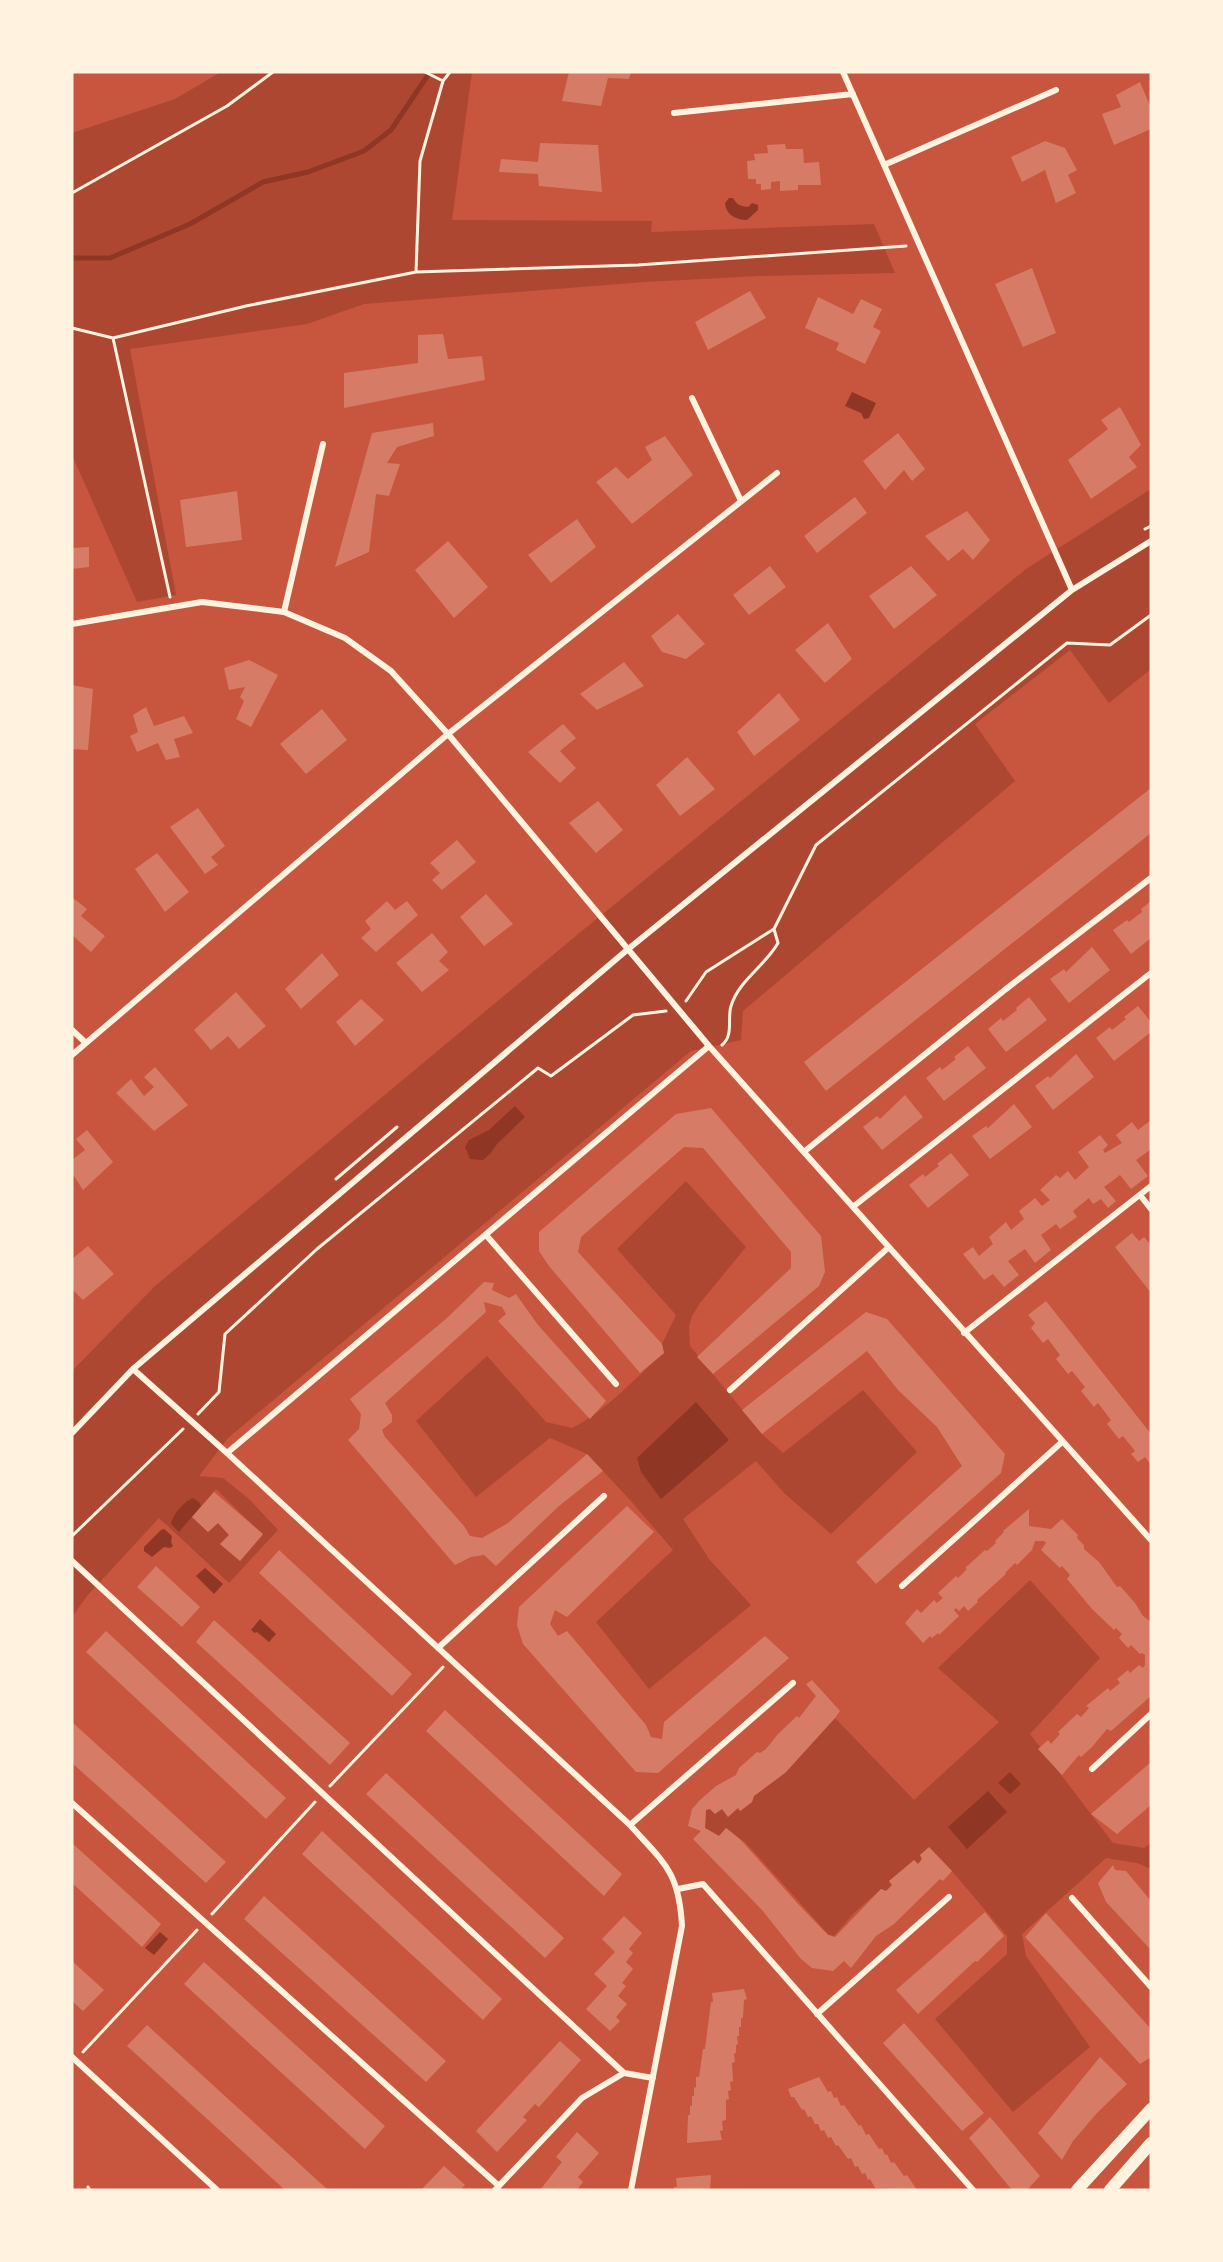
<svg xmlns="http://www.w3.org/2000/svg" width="1223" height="2262" font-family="'Archivo Narrow',sans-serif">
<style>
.green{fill:#ae4732;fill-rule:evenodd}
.water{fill:#8f3625}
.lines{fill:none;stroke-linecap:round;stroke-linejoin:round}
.stream{stroke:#8f3625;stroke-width:5}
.building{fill:#d67c66}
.path{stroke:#fff3e0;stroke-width:3}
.minor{stroke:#fff3e0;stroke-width:6}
.secondary{stroke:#fff3e0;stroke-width:12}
</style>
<rect width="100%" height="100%" fill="#c8553d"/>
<path class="green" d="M221 72H472L452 220 652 221 651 232 874 224 895 273 758 276 645 282 364 304 307 324 130 349 176 595 137 602 72 455V133L175 99Z
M1151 489V669L1109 703 1070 650 975 724 1015 781 743 1011 741 1040 691 1051 228 1438 199 1476 223 1478 249 1499 278 1530 229 1583 159 1518 87 1596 72 1617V1371L155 1286 577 935 1026 569ZM216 1489 263 1535 240 1561 220 1544 229 1535 218 1523 208 1532 192 1517Z
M686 1181 746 1247 700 1303 692 1316 689 1326 690 1346 762 1434 783 1453 863 1390 917 1452 831 1534 784 1493 756 1461 683 1519 709 1559 751 1605 649 1689 596 1622 673 1550 630 1500 587 1454 550 1438 476 1497 416 1421 487 1356 546 1422 572 1428C608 1410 633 1379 664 1353L662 1344 676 1315 617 1249Z
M1030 1580 1100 1658 1030 1734 1113 1843 1144 1848 1151 1843V1869L1137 1863 1106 1858 1022 1934 1026 1956 1090 2047 1013 2112 935 2019 1007 1954V1936L952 1871 929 1848 918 1864 889 1881 892 1885 886 1891 881 1889 854 1913 834 1936 828 1934 745 1842 737 1838 727 1828 719 1836 705 1828 706 1810 710 1809 714 1813 722 1809 728 1816 738 1808 741 1811 752 1802 754 1796 786 1772 835 1718 914 1800 999 1722 938 1668Z"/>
<path class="water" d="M729 198H733C737 205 740 206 748 207L752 203 758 205V210L747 220C736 220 726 215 725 203Z
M852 392 876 403 869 418 864 419 861 413 845 406Z
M515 1106 525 1117 497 1144 490 1154 483 1160 470 1159 465 1147 469 1140 489 1130Z
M696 1402 729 1440 661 1499 641 1472 637 1458Z
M193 1498 199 1502 201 1506 179 1532 171 1524C172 1516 184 1501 193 1498Z
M164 1529 172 1536 171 1542 173 1546 170 1548 164 1547 152 1557 144 1551V1547L161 1530Z
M205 1568 223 1584 214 1594 196 1576Z
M260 1619 276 1634 269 1642 257 1632 255 1633 251 1630Z
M1010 1772 1021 1784 1010 1794 998 1783Z
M988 1791 1007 1812 967 1849 948 1827Z
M160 1932 168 1939 154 1955 145 1948Z"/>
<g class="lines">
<path class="stream" d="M72 258H110L190 224 263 182 308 172 364 151 391 130 430 72"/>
</g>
<path class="building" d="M569 72H631L629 79 608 78 601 106 562 101Z
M1140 82 1151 108V129L1114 145 1102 114 1121 107 1116 95Z
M1045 141 1065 148 1077 170 1068 175 1076 193 1056 203 1045 170 1022 182 1011 157Z
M540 143 598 145 602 192 539 186 538 174 499 172 501 159 538 162Z
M785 144 786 149H803L804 163 819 162 821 185H798V190L780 191V181L771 182V189L761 190V184H756V179H748L747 161 755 160 754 154 768 153 767 145Z
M1032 268 1056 333 1023 347 995 284Z
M750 291 766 318 708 350 695 322Z
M818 297 853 314 861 299 882 309 873 327 881 331 865 364 836 350 839 343 805 328Z
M443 334 448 359 482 356 485 380 344 408V373L418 363V335Z
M1120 407 1141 445 1129 457 1137 467 1091 499 1068 460 1108 429 1101 420Z
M433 423 434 436 397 447 387 463 400 464 389 496 376 494 369 552 335 567 372 433Z
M898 433 925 469 912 481 904 470 885 490 863 461Z
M665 436 693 475 632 524 596 482 616 467 628 479 652 460 645 447Z
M237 491 242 540 186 547 180 500Z
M855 497 867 513 817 553 804 536Z
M967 511 990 540 973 560 963 549 948 561 925 536Z
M577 519 596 547 551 583 528 555Z
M448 541 488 587 454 618 415 570Z
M89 547V567L72 569V548Z
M770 566 786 587 749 615 733 595Z
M911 566 937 595 894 629 869 596Z
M678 614 705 644 686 659 662 652 651 636Z
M828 623 852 659 825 683 795 650Z
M249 660 278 675 251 727 236 719 244 701 240 697 245 687 229 690 224 668Z
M624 662 644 686 597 710 580 694Z
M72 685 93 689 88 750 72 749Z
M779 693 800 720 754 756 737 732Z
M146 707 154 726 184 716 193 733 174 739 180 757 166 760 158 743 137 752 130 736 138 732 133 715Z
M322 709 347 740 306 774 280 744Z
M563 724 576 738 560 751 576 768 560 783 528 752Z
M687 757 715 789 680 816 656 785Z
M1151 788V833L826 1091 804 1062Z
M598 801 623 830 596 853 569 823Z
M198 808 225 846 211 857 218 865 205 874 170 827Z
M457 840 476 862 442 890 432 880 440 873 430 863Z
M157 853 189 892 165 912 135 869Z
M486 894 513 924 484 946 460 917Z
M73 898 87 909 81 916 105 936 91 952 72 935Z
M387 901 395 910 407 901 418 915 376 952 361 938 371 929 365 921Z
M1151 901V938L1131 954 1113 930 1127 920 1129 922 1142 912 1141 909Z
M432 933 448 952 439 961 449 970 422 992 396 963Z
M1092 947 1110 970 1069 1003 1050 979 1064 969 1066 972Z
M322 953 339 975 301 1009 285 989Z
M236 992 266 1026 239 1049 228 1036 211 1050 194 1030Z
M1029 997 1047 1020 1006 1052 988 1029 1001 1018 1003 1021 1017 1010 1016 1008Z
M361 999 384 1020 355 1046 336 1022Z
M1138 1006 1151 1022V1032L1114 1061 1096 1038 1110 1027 1112 1030 1126 1019 1124 1017Z
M968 1046 986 1068 944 1101 926 1078 940 1067 942 1070 956 1059 954 1057Z
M1076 1054 1094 1077 1053 1110 1035 1086 1048 1076 1050 1078Z
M155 1067 188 1105 154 1131 116 1093 131 1079 144 1096 154 1087 144 1077Z
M905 1095 923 1117 882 1150 863 1127 877 1116 880 1119Z
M1014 1104 1032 1127 990 1159 972 1136 986 1126 988 1128Z
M711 1108 821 1236 825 1272 819 1286 713 1374 697 1357 791 1268V1252L703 1148 684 1147 581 1237 578 1252 662 1344 664 1353 640 1373 549 1266 539 1251V1232L676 1114Z
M1151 1120V1151L1150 1150 1136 1160 1148 1176 1131 1189 1120 1175 1104 1187 1116 1201 1108 1208 1101 1199 1093 1204 1089 1198 1073 1211 1077 1217 1060 1229 1056 1224 1041 1235 1051 1250 1035 1263 1025 1249 1008 1261 1019 1275 1004 1287 993 1274 984 1280 963 1254 973 1247 979 1256 993 1244 989 1237 1006 1222 1011 1230 1024 1219 1019 1211 1035 1198 1042 1206 1050 1200 1040 1190 1056 1175 1060 1178 1068 1171 1075 1180 1089 1167 1078 1152 1100 1135 1108 1145 1103 1150 1105 1153 1122 1143 1116 1135 1132 1122 1138 1130Z
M87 1130 113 1162 83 1190 74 1176 72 1178V1158L73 1159 85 1150 76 1139Z
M951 1153 969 1175 928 1208 909 1185 923 1174 925 1177 939 1166 937 1164Z
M1132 1233 1139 1241 1144 1237 1151 1245V1293L1115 1247Z
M88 1246 114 1274 83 1300 72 1289V1259Z
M484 1282 494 1283 492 1290 509 1298 516 1294 538 1325 606 1401 590 1419 498 1321 506 1314 502 1307 484 1302 486 1312 385 1403 392 1415V1422L382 1430 385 1437 464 1526 470 1536 482 1538 508 1523 587 1454 603 1471 559 1506 496 1566 484 1555 471 1557 455 1565 348 1440 359 1429 361 1414 350 1399 447 1318Z
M1046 1301 1151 1434V1465L1145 1457 1138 1462 1131 1454 1135 1451 1123 1436 1119 1439 1107 1424 1111 1420 1098 1403 1094 1407 1081 1391 1085 1387 1072 1371 1068 1374 1056 1359 1060 1355 1048 1339 1043 1343 1031 1328 1035 1323 1028 1315Z
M866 1312 887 1319 1005 1454 1001 1473 876 1584 856 1562 962 1466 937 1427 898 1390 867 1351 762 1434 742 1410Z
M214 1492 263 1534 240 1561 220 1544 229 1535 218 1523 208 1532 192 1517Z
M627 1506 654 1532 567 1617 555 1610 550 1624 558 1636 567 1631 646 1725 651 1737 662 1739 664 1722 765 1636 789 1658 658 1773 636 1772 523 1644 517 1625 519 1607Z
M1029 1509V1526L1051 1529 1062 1519 1078 1535 1077 1538 1084 1545V1549L1099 1562 1117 1587 1120 1586 1135 1603 1143 1616 1151 1622V1696L1111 1731 1107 1729 1092 1747 1081 1757 1079 1755 1062 1775 1038 1749 1048 1740 1051 1744 1060 1734 1058 1732 1077 1714 1081 1717 1089 1708 1086 1706 1108 1688 1110 1691 1120 1683 1117 1679 1128 1670 1130 1673 1139 1665 1143 1668 1145 1665V1655L1142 1653 1140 1654 1131 1645 1128 1648 1119 1638 1122 1634 1116 1628 1114 1630 1092 1609 1067 1579 1070 1575 1062 1566 1060 1568 1041 1550 1046 1543 1044 1541H1035L1032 1550 1017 1565 1015 1563 1005 1573 1006 1574 977 1600 978 1602 968 1611 964 1606 959 1611 956 1608 954 1610 959 1616 939 1635 938 1633 932 1638 930 1636 923 1643 905 1623 917 1609 921 1613 934 1600 937 1603 943 1598 938 1593 956 1576 958 1578 967 1569 965 1568 985 1550 987 1551 996 1543 995 1541 1004 1532 1003 1531Z
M279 1550 412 1674 392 1696 259 1573Z
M156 1566 200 1607 182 1627 137 1587Z
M214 1620 350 1743 330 1765 196 1642Z
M106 1631 286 1798 266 1819 86 1652Z
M812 1680 840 1711 835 1718 785 1773 754 1796 752 1802 740 1811 738 1808 728 1817 722 1809 715 1814 710 1809 706 1810 705 1828 719 1836 726 1828 740 1839 799 1905 828 1935 835 1937 881 1889 886 1891 892 1885 889 1881 914 1860 918 1864 922 1859 920 1855 929 1847 952 1871 943 1881 940 1879 894 1924 876 1936 851 1968 844 1961 833 1971 812 1968 801 1959 762 1910 693 1839 701 1831 688 1826 692 1809 700 1800 716 1786 736 1775 739 1768 757 1752 760 1753 766 1749 778 1734 797 1716 799 1718 816 1696 806 1684Z
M445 1710 622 1874 604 1896 426 1731Z
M72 1722 226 1862 206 1883 72 1763Z
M1151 1762V1805L1117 1834 1091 1814Z
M386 1773 564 1938 545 1958 366 1794Z
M322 1831 502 1999 483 2020 302 1854Z
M72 1843 161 1924 142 1947 72 1883Z
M1113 1865 1115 1870 1126 1871 1151 1901V1950L1106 1902 1098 1883Z
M264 1896 446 2061 426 2082 244 1919Z
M985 1912 1004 1936 977 1962 975 1961 918 2014 896 1990Z
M1046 1913 1151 2029V2057L1140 2064 1025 1937Z
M624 1916 642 1933 629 1949 633 1953 626 1962 633 1969 622 1983 626 1986 618 1996 627 2004 616 2017 620 2021 610 2031 586 2009 607 1986 594 1974 615 1952 602 1939Z
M72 1961 104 1990 83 2011 72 2001Z
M204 1962 385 2126 365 2149 184 1984Z
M744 1989 747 1999 744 2000 743 2018H741V2027H739V2036H737L738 2044 736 2045V2053L734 2054 735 2062 732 2063 733 2081 730 2082 731 2090 728 2091 729 2099 726 2100V2120L722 2121 723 2130 720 2131 722 2140 687 2143 688 2115H690V2106H692V2096H694V2088L696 2087V2077H699L703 2049H705L711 2002H713L712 1993Z
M904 2023 984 2113 962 2131 883 2043Z
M147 2025 328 2190H285L127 2046Z
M560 2041 581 2060 539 2107 535 2104 523 2117 527 2120 497 2152 476 2131Z
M1100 2057 1127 2084 1097 2113 1073 2141 1062 2160 1038 2133Z
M819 2077 828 2092 831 2091 834 2098 837 2097 841 2106 844 2105 859 2126 861 2125 866 2135 869 2134 879 2149 882 2148 885 2155 887 2154 891 2163 894 2162 904 2176 907 2175 917 2190 875 2188 870 2179 868 2180 865 2173 862 2174 858 2166 855 2167 851 2158 848 2159 838 2145 836 2146 831 2137 828 2138 824 2130 821 2131 818 2124H815L811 2116 808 2117 804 2109 802 2110 794 2097H791L788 2089Z
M990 2117 1040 2176 1027 2190H1012L969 2138Z
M577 2132 599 2153 578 2177 583 2182 577 2190H540L562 2162 556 2157Z
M444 2166 465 2185 460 2190H421Z
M711 2175 710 2190H674V2187H677L676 2178Z"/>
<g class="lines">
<path class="path" d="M443 81 450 72
M72 193 227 106 273 72
M416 272 420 161 443 81 425 72
M72 328 113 338 246 306 416 272 638 265 906 246
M113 338 170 597
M1145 529 1151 526
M686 1001 706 972 774 929 816 845 1067 643 1110 645 1151 615
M722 1045C734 1035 727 1019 731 1006 739 980 765 966 778 943L774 929
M336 1179 397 1127
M198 1414 219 1392 225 1334 317 1249 538 1068 551 1076 633 1015 666 1011
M72 1536 183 1429
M330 1786 443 1667
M212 1914 315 1802
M83 2052 197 1930
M88 2187 90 2190"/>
<path class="minor" d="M843 72 1072 590
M674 113 853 94
M884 165 1056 90
M692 398 741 501
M284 612 323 444
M72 624 202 602 284 612 345 638 391 671 448 734 709 1046 1151 1540
M72 1030 86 1043
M72 1055 448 734 777 473
M805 1151 1006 989 1151 878
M1140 1195 1151 1209
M854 1206 1151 973
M486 1235 616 1384
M964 1333 1151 1186
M133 1369 227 1453 630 1825C664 1863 679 1871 682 1926L631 2190
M730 1390 889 1247
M72 1433 133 1369 627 950 1072 590 1151 541
M227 1453 709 1046
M72 1561 624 2073 653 2078
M902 1586 1062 1442
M438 1648 604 1496
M1092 1769 1151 1714
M72 1803 499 2186
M630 1825 793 1683
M678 1889 703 1884 973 2190
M1072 1898 1151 1987
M817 2014 949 1897
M72 2057 217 2190
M495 2190 582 2098 624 2073"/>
<path class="secondary" d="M1077 2190 1151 2109
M1110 2190 1151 2143"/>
</g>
<rect width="1223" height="2262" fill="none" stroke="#fff3e0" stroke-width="147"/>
</svg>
